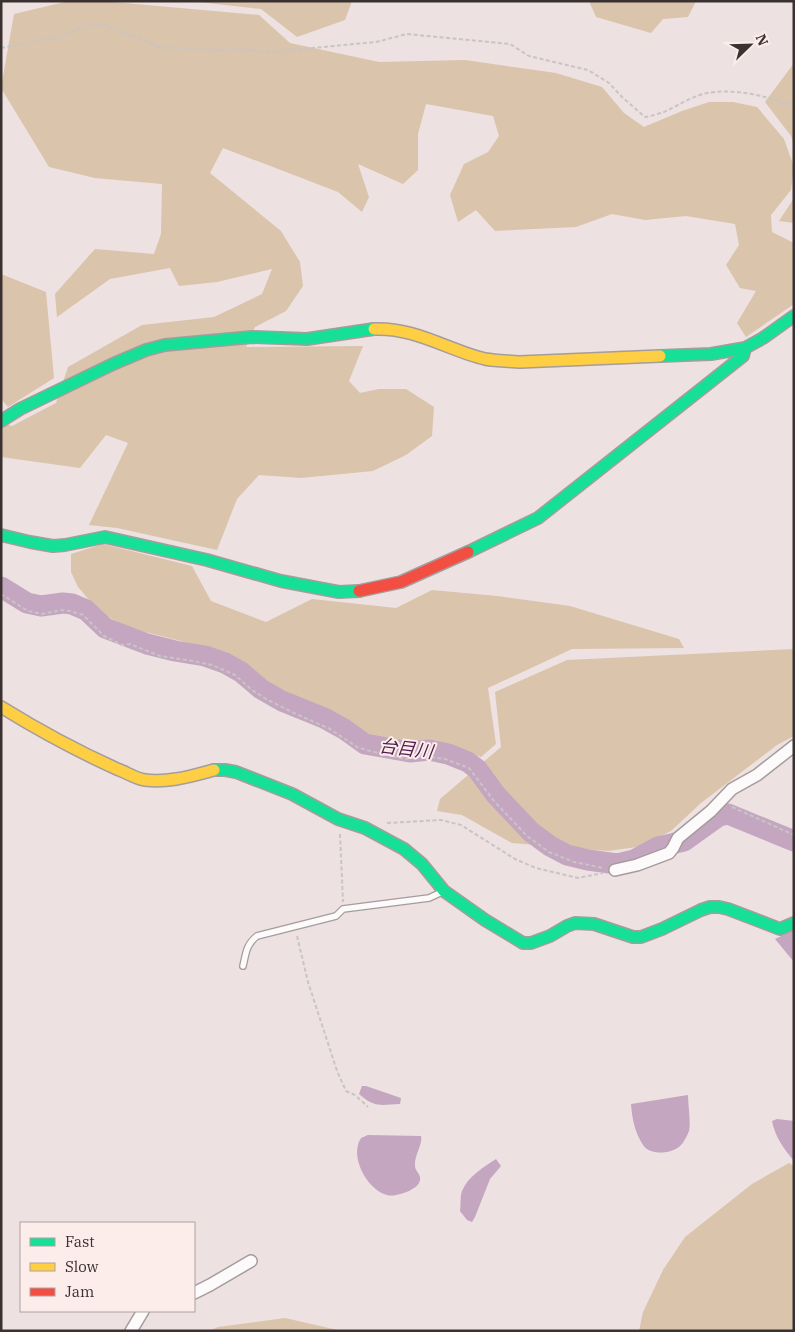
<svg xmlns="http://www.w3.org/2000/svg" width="795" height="1332" font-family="'IBM Plex Serif','Noto Sans JP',serif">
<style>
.forest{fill:#dac4ab}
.water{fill:#c5a6c0}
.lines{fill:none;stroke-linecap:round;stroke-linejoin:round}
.river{stroke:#c5a6c0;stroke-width:21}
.lane-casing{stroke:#a59c9c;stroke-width:8}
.street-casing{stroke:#a59c9c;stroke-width:14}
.fast-casing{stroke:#a59c9c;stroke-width:14}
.slow-casing{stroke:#a59c9c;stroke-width:14}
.jam-casing{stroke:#a59c9c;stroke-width:14}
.path{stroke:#c8c5c4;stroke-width:2;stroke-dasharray:4 2.5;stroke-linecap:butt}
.lane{stroke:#fcfafa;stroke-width:5.5}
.street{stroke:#fcfafa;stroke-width:11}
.fast{stroke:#16e098;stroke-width:11}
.slow{stroke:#ffcf43;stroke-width:11}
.jam{stroke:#f24e42;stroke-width:11}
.labels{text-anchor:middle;stroke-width:4;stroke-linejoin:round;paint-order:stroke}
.water-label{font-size:18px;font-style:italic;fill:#4e1d4d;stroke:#fcecea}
</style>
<rect width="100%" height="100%" fill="#ede1e1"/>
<path class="forest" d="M69 1H102L259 15 290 43 379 62 465 60 556 73 602 87 624 113 644 127 682 111 709 102H733L757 107 784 139 794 167 791 190 771 215 772 232 794 243V304L746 337 737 323 756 291 740 288 726 265 739 245 735 224 686 216 645 220 612 214 576 227 495 231 476 210 458 222 450 195 464 164 488 152 499 136 493 116 426 104 418 134V170L403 184 358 164 369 197 362 212 338 192 223 148 210 173 281 231 300 262 303 286 286 311 255 327 246 347 363 346 349 381 360 393 379 389H406L434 407 432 436 406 455 373 471 301 478 259 475 237 499 217 550 117 528 89 525 128 443 106 435 80 468 1 457V422L12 426 56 403 68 367 142 325 214 317 262 294 272 269 217 282 179 286 170 268 110 279 57 317 55 294 95 249 154 254 161 234 162 184 95 178 49 167 1 88 14 14Z
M190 1H352L345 20 297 37 261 9Z
M589 1H696L688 17 663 19 651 33 596 17Z
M794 63V144L791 136 765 102Z
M794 198V223L779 221Z
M1 274 46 292 54 378 8 407 1 399Z
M103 544 192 566 211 601 266 622 312 599 396 608 432 590 497 596 570 606 679 639 684 648 572 649 488 688 496 744 481 757 449 744 423 743 374 737 272 684 224 652 130 628 100 613 78 587 71 572V554Z
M794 649V736L777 745 701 803 671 831 637 847 608 851 512 843 462 815 437 811 440 799 501 747 495 692 567 660Z
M789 1163 794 1166V1331H639L643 1312 663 1270 685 1237 752 1184Z
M285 1318 342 1331H209L218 1327Z"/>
<path class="water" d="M794 930V962L775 939Z
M362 1086H366L401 1098 400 1104C380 1105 375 1108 359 1094Z
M688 1095C688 1104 691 1123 689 1131 688 1134 684 1142 681 1145 673 1154 650 1156 643 1145 635 1133 632 1118 631 1104Z
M777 1119 794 1121V1161C784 1149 775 1137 772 1121Z
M368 1135 421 1136C423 1144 414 1156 415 1166 415 1171 421 1174 420 1180 419 1186 414 1188 409 1191 403 1193 394 1197 387 1195 369 1190 353 1163 358 1145 358 1143 360 1140 361 1138Z
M496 1159 501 1166 490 1179 475 1217 472 1222 467 1220 460 1211C461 1205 460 1196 462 1191 468 1176 484 1167 496 1159Z"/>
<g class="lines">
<path class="river" d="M1 587 27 603 41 606 63 603 72 604 86 610 105 628 147 644 175 651 205 656 225 663 241 672 261 689 282 701 324 718 344 729 365 744 410 752 429 750 448 754 468 762 477 769 496 795 531 832 550 846 567 855 588 860 617 864 634 860 658 847 684 841 719 816 728 814 794 841"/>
<g class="lane-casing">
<path id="lane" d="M243 966C246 953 246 945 257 936L336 916 343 909 429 898 442 892"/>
</g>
<g class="street-casing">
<path id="street" d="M615 870 637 865 669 853 673 848 678 838 711 811 732 789 757 775 794 746
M194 1293 210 1285 251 1261
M131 1331 143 1311"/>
</g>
<g class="fast-casing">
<path id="fast" d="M660 356 711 354 745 348 763 338 794 316
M1 421 20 409 113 364 146 350 165 345 252 337 307 339 374 329
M1 535 30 542 53 546 65 545 105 537 207 560 281 581 339 592 359 591
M468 552 538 518 743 356 745 348
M214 770H225L236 772 292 794 338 819 365 828 404 849 422 864 444 891 485 920 523 943H531L550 936 567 926 575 923 594 924 633 937H641L662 929 701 910 710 907H719L728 909 780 929 794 923"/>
</g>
<g class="slow-casing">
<path id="slow" d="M374 329C414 327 448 350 485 359 496 361 509 361 520 362L660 356
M1 707C38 730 77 751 117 769 126 772 136 779 145 780 169 783 191 776 214 770"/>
</g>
<g class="jam-casing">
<path id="jam" d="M359 591 401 582 468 552"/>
</g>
<path class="path" d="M1 48 54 38 93 24 104 25 160 47 229 51 233 49 270 52 376 42 407 34 510 44 529 56 588 70 609 83 622 97 645 117C651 116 658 114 664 112 677 106 689 98 703 94 731 87 767 96 794 106
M1 594 28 611 42 614 61 610 70 611 83 615 104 636 122 645 130 644 160 656 193 661 212 665 235 675 252 690 266 699 296 714 330 729 357 747 370 751 405 759 423 756 445 759 469 768 494 801 527 836 549 852 574 862 603 868
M732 807 794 835
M387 823 441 820 461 825 515 859 536 868 578 878 603 873
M340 834 343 902
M297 936 308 982 337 1071 346 1091 355 1095 368 1107"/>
<use href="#lane" class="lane"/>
<use href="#street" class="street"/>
<use href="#fast" class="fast"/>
<use href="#slow" class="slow"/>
<use href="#jam" class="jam"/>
</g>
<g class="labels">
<g class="water-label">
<text transform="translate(406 749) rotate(7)" y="6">台目川</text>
</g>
</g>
<rect width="795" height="1332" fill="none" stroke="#3a3231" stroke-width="5"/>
<rect x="20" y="1222" width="175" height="90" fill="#fcecea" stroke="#aea2a0"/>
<rect x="30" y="1238" width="25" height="8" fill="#16e098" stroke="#aea2a0"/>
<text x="65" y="1247" font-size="15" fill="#3a3231">Fast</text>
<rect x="30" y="1263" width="25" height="8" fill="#ffcf43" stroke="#aea2a0"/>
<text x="65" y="1272" font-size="15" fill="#3a3231">Slow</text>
<rect x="30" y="1288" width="25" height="8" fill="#f24e42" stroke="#aea2a0"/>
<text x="65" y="1297" font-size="15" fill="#3a3231">Jam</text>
<g transform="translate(750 45) rotate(67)" stroke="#fcecea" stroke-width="4" paint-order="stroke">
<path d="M0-4L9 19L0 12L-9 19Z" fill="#3a3231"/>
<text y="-8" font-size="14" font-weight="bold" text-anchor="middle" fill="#3a3231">N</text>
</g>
</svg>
